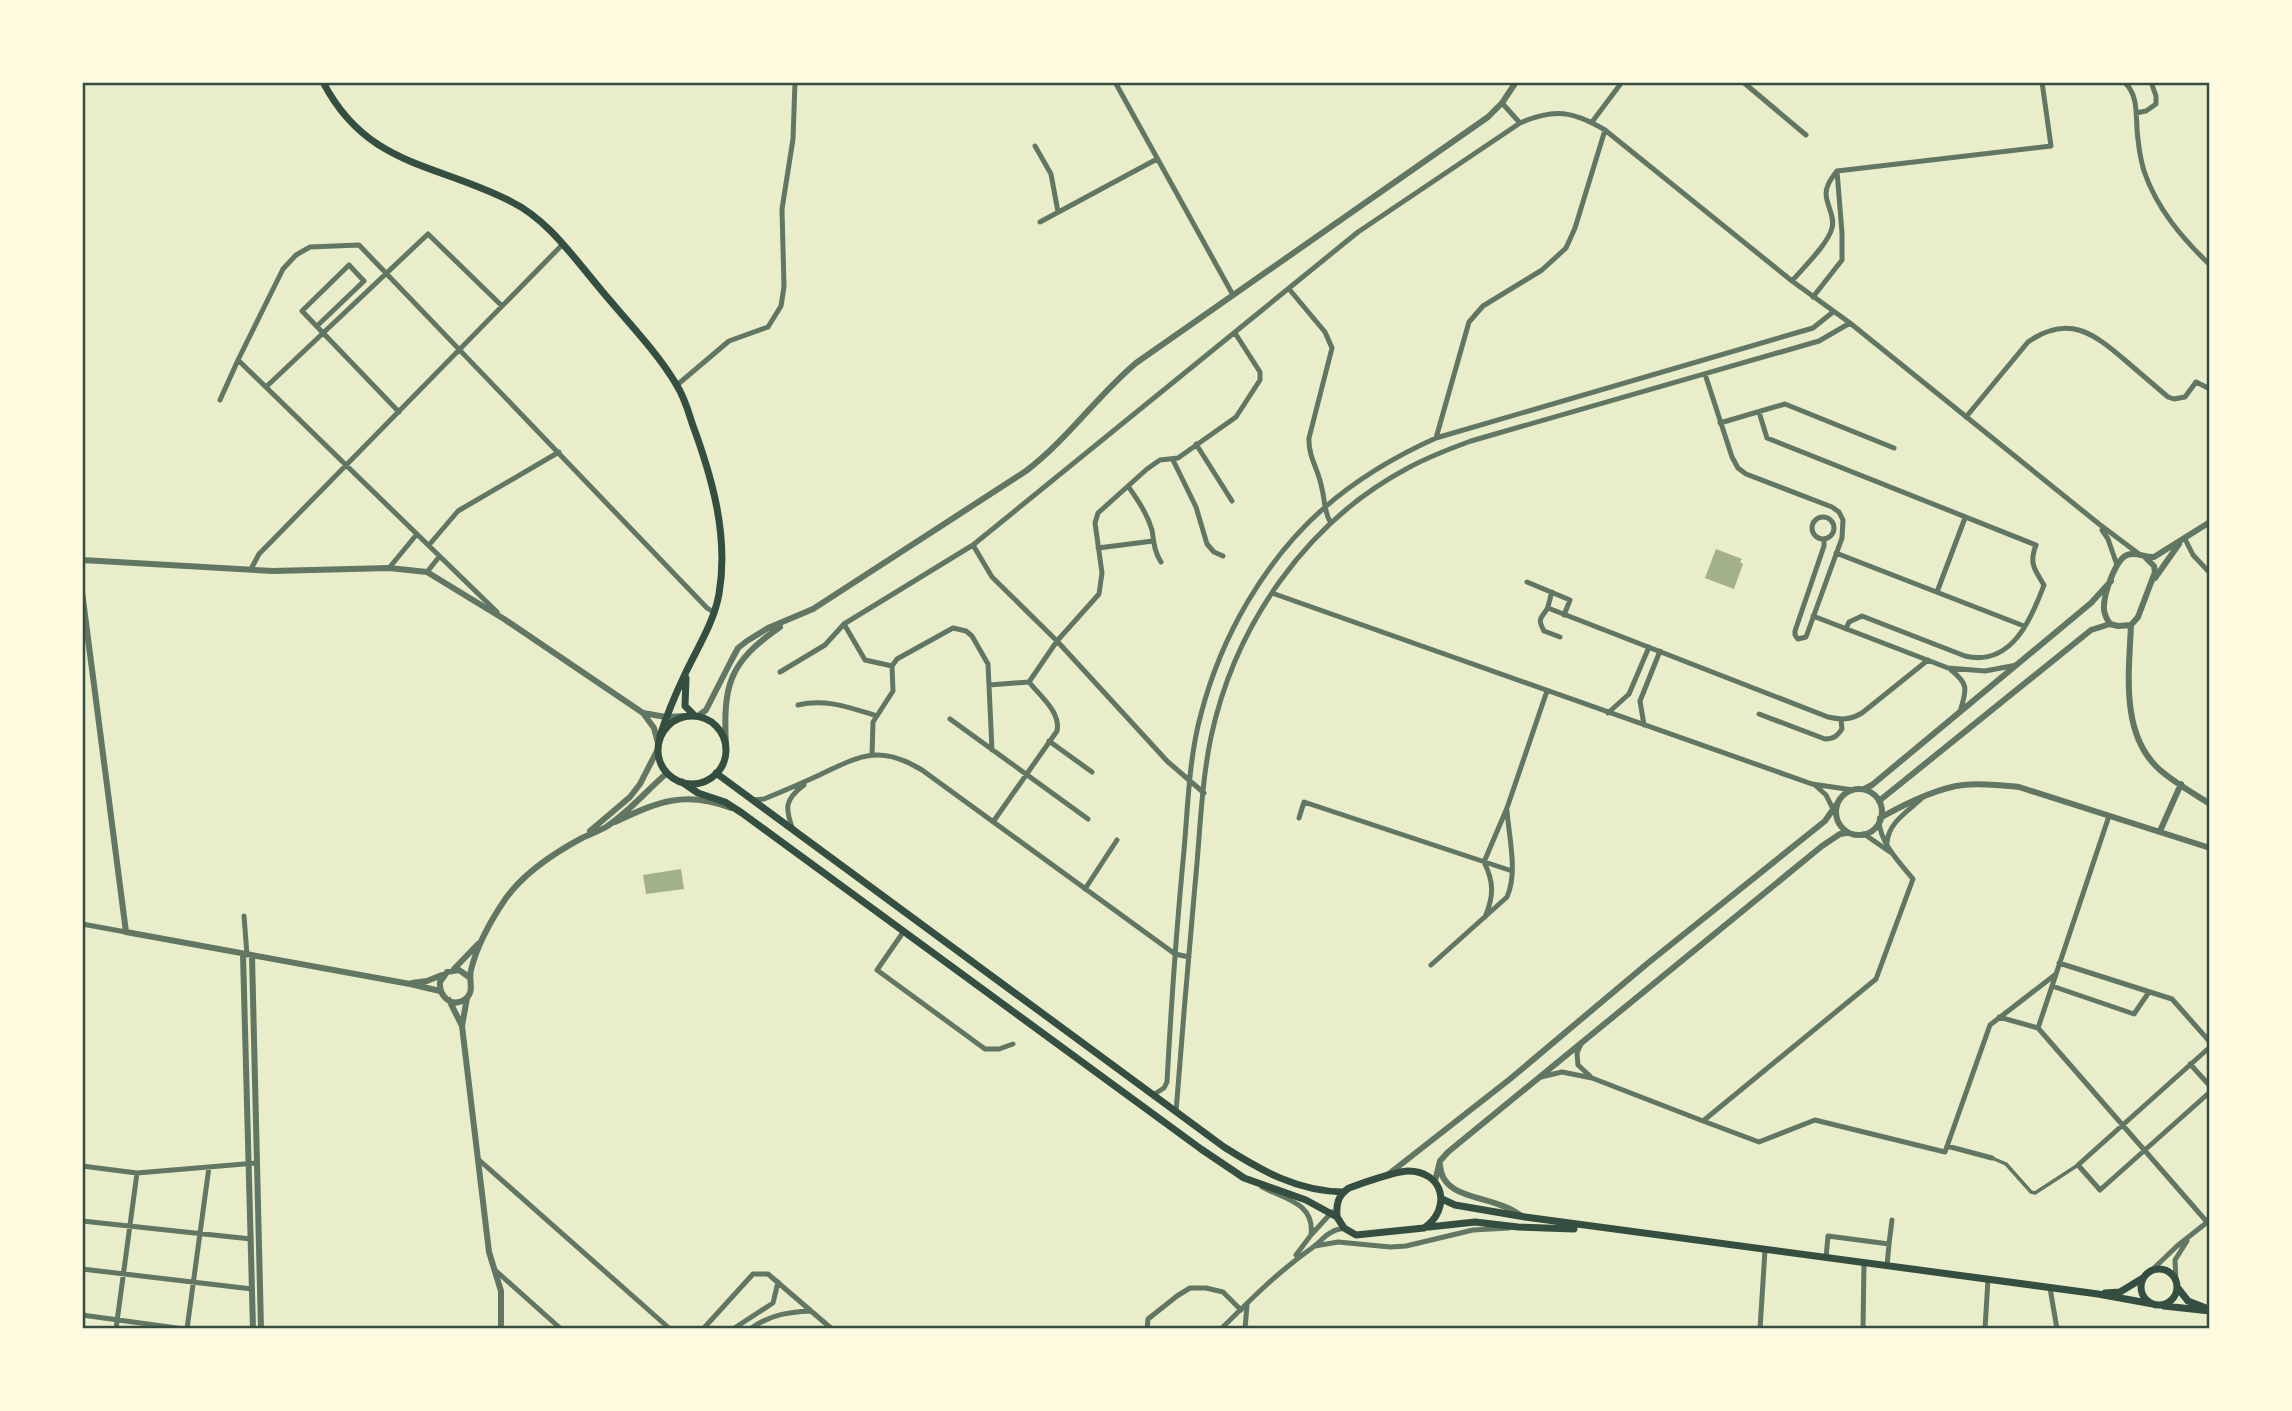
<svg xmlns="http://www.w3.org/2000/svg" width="2292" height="1411" font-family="Raleway,sans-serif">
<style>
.water{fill:#a3b18a}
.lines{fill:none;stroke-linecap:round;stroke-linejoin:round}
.pedestrian{stroke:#617663;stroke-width:3.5}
.minor{stroke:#617663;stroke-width:5}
.tertiary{stroke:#617663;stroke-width:6}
.secondary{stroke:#344e41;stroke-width:7}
.neatline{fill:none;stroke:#344e41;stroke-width:2.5}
</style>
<rect width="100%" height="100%" fill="#e9edc9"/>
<path class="water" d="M1716 549 1742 559 1740 562 1743 564 1734 589 1705 578Z
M681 869 684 889 646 894 643 875Z"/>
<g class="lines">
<path class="pedestrian" d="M1992 1158 2006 1164 2031 1192 2035 1193 2078 1165"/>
<path class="minor" d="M1115 82 1233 295
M1743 82 1806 135
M2124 82C2140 95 2135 121 2138 139 2139 149 2141 161 2144 171 2157 209 2182 238 2210 265
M1502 103 1520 123
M2136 113 2146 111 2156 104V96L2151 82
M1592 122 1622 82
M1035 146 1051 174 1058 212
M1040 222 1157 159
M1792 281C1803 268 1828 244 1832 228 1836 213 1821 200 1828 185 1830 180 1834 175 1837 171L2051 146 2042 82
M1289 289 1325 332 1332 348 1309 438C1308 457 1319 470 1322 489 1325 500 1324 513 1331 523
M1813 297 1842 260V233L1837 171
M317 326 364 281 349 265 302 311 399 412
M238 360 497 612
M1705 374 1732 457 1738 468 1746 474 1832 507 1839 512 1843 520 1842 538 1806 637 1798 639 1795 635V631L1824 546V539
M677 385 729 341 768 327 781 306 784 287 782 209 793 139 795 82
M266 387 428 234 502 306
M220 400 238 360 283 269 296 255 310 247 359 245 707 608 715 613
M1759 412 1767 438 2036 545C2029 563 2034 569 2044 585 2031 620 2011 667 1965 656L1862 616 1849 622 1846 629
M1966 417 2028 342C2069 313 2094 334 2126 361 2140 373 2154 385 2168 397L2174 399 2185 397 2196 382 2210 389
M1720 423 1785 404 1894 448
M1436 438 1469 322 1483 306 1542 270 1566 248 1575 228 1605 130
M1196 444 1232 501
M1173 460 1196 507 1207 544 1214 552 1223 556
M1128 486C1137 499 1147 513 1152 530 1154 542 1154 551 1161 562
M1812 528a11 11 0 1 1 22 0a11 11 0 1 1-22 0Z
M2102 530 2108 539 2117 565
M2185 539 2193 555 2210 573
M429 545 458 511 559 452
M1098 548 1153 541
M1836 553 2024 626
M389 568 417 534
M251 569 259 554 563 244
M427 572 439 557
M1527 582 1570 600 1564 615
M1552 592C1550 597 1549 605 1547 609 1541 619 1537 618 1544 631L1560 637
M1937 592 1965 518
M1272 593 1812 784 1853 790
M1548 608 1828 717C1841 720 1850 720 1862 713L1928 660
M1813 616 1948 668 1985 671 2017 665
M844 624 865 660 892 666
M1951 670C1970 685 1966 690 1960 712
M780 672 825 645 844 624 973 545
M989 685 1029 682
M798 705C825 698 851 708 877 716
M1608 713 1629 694 1649 647
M1759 714 1825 739C1834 739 1837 736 1842 729L1841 720
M950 719 1088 819
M1644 725 1640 701 1660 651
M1049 741 1092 772
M872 755 873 722 893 691 892 666 897 659 953 628 966 631 972 636 988 664 992 750
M1815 785 1826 795 1835 813
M1204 793 1167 761 1057 641 992 577 973 545 1358 232 1520 123C1554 108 1573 111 1605 130L1792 281 1850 323 2099 524 2139 554
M753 800 764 799C781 792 798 785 815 777 858 757 878 743 922 770L1175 954 1189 957
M1299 818 1304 802 1512 871
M993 822 1057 731C1061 712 1040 696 1029 682L1057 641 1099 594 1102 573 1095 523 1098 513 1147 469 1160 460 1178 458 1236 417 1260 380V372L1235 333
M793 830C785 808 784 800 804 785
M1864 834 1890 852
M1887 843C1888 823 1907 812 1921 799
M1085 889 1117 840
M244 916 247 955
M1485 917C1494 896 1494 882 1484 862L1507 808 1547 691
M82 924 126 932
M904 931 877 970 985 1049H999L1013 1044
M2059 963 2172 999 2210 1042
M1431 965 1507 897C1518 872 1509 838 1507 811
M2052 986 2134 1014 2149 992
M1999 1017 2038 1028 2109 816
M2038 1028 2207 1222
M1581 1044 1577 1053 1578 1065 1590 1076
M2210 1047 2078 1165 2100 1190 2210 1092
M2190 1064 2210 1086
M1541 1077 1562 1072 1592 1078 1703 1121 1876 979 1913 879C1900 863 1880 843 1879 821
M1153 1095 1164 1088 1167 1082C1171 1008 1176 935 1183 861 1188 812 1188 761 1201 714 1221 637 1264 561 1324 508 1357 479 1396 456 1436 438L1813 328 1833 312
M1176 1112C1182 1036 1188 961 1195 885 1200 836 1201 785 1211 737 1235 625 1306 522 1408 468 1428 457 1449 449 1471 441L1819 341 1850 323
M1703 1121 1759 1142 1815 1120 1945 1152 1990 1025 2056 974
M1947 1146 1992 1158
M479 1160 670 1329
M82 1166 137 1173 257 1163
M1262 1187C1285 1199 1315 1203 1311 1235
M82 1221 251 1239
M1889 1244 1892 1220
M1315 1246 1338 1242 1390 1247 1406 1246 1473 1230 1509 1228
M1296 1255 1311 1235 1332 1212
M1826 1258 1828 1236 1889 1244 1887 1266
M82 1269 252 1289
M496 1271 561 1329
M2151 1271 2177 1246 2210 1220
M2176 1281 2175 1260 2187 1241
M2050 1288 2057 1329
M82 1315 184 1329
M116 1329 137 1173
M187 1329 209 1167
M703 1329 753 1274H768L832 1329
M733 1329 773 1303 778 1282
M750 1329C769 1315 788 1312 811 1311
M1147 1329 1148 1319 1177 1296 1190 1288H1206L1223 1292 1241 1310
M1221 1329C1250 1300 1279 1271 1312 1248 1324 1239 1327 1231 1344 1228
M1245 1329 1247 1305
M1760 1329 1765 1250
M1863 1329 1864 1263
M1985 1329 1988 1279"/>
<path class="tertiary" d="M2146 558 2154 566 2155 572 2138 617 2131 625 2118 626 2110 624C2107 619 2104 615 2104 609 2103 596 2115 560 2127 555 2137 551 2144 558 2154 557L2210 522
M82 560 273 571 389 568 427 572 504 619 643 713 654 728 658 743
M2155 578 2179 544
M82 592 126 932 410 984 440 991
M2131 625C2129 672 2120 735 2160 770 2175 783 2193 793 2210 804
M643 713 666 717 686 716
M698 716 706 710 731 661 738 648 747 641 768 628 813 609 1026 471C1067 440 1096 397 1136 363L1488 117 1502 103 1516 82
M726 747C723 685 728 663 780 627
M1864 789 1872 785 2091 603 2111 581
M1836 812a23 23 0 1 1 46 0a23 23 0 1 1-46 0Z
M1879 801 2091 630 2110 624
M1880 818C1903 805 1938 788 1963 785 1982 783 2000 785 2019 787L2210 848
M615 822C657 802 685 790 731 808
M590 831 630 797 640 784 658 749
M2160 831 2181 784
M243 954 253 1329
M252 956 261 1329
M454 969 478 944
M469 977 459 970 447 972 440 982C439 995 450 1008 464 1000 476 992 468 981 471 970 477 945 491 920 506 898 525 872 554 853 582 838 590 834 599 831 606 827 628 813 647 790 667 773
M412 983 427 981 442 975
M467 998 462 1026 489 1252 501 1291V1329
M449 1000 462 1026
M1440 1165C1441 1195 1478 1196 1500 1205 1507 1207 1514 1211 1520 1215
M1390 1173 1510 1079 1648 963 1825 821 1836 805
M1435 1181 1440 1161 1448 1152 1822 846 1840 834 1846 833"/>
<path class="secondary" d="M323 82C367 167 436 163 510 201 547 219 571 254 597 285 622 316 656 350 676 384 684 396 688 410 692 423 712 477 729 536 719 594 714 622 698 647 686 672 676 693 667 714 660 736
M686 678 685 706 694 715
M658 750a34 34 0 1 1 68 0a34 34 0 1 1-68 0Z
M716 773 1224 1147C1262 1171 1297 1191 1343 1192
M682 782 698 793 725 802 742 813 1201 1149 1244 1178 1306 1200 1337 1217 1344 1228 1356 1235 1424 1228C1452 1209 1444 1171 1408 1171 1397 1171 1362 1183 1349 1188 1338 1195 1336 1204 1337 1217
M1442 1199 1455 1205 1525 1217 2098 1294 2153 1304
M1429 1227 1475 1222 1518 1227 1574 1229
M2141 1287a18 18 0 1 1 36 0a18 18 0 1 1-36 0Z
M2177 1287 2188 1301 2206 1308
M2105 1293 2120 1292 2143 1278
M2164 1306 2210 1311"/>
</g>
<rect width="2292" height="1411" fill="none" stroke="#fefae0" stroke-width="168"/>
<rect x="84" y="84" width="2124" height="1243" class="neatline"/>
</svg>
